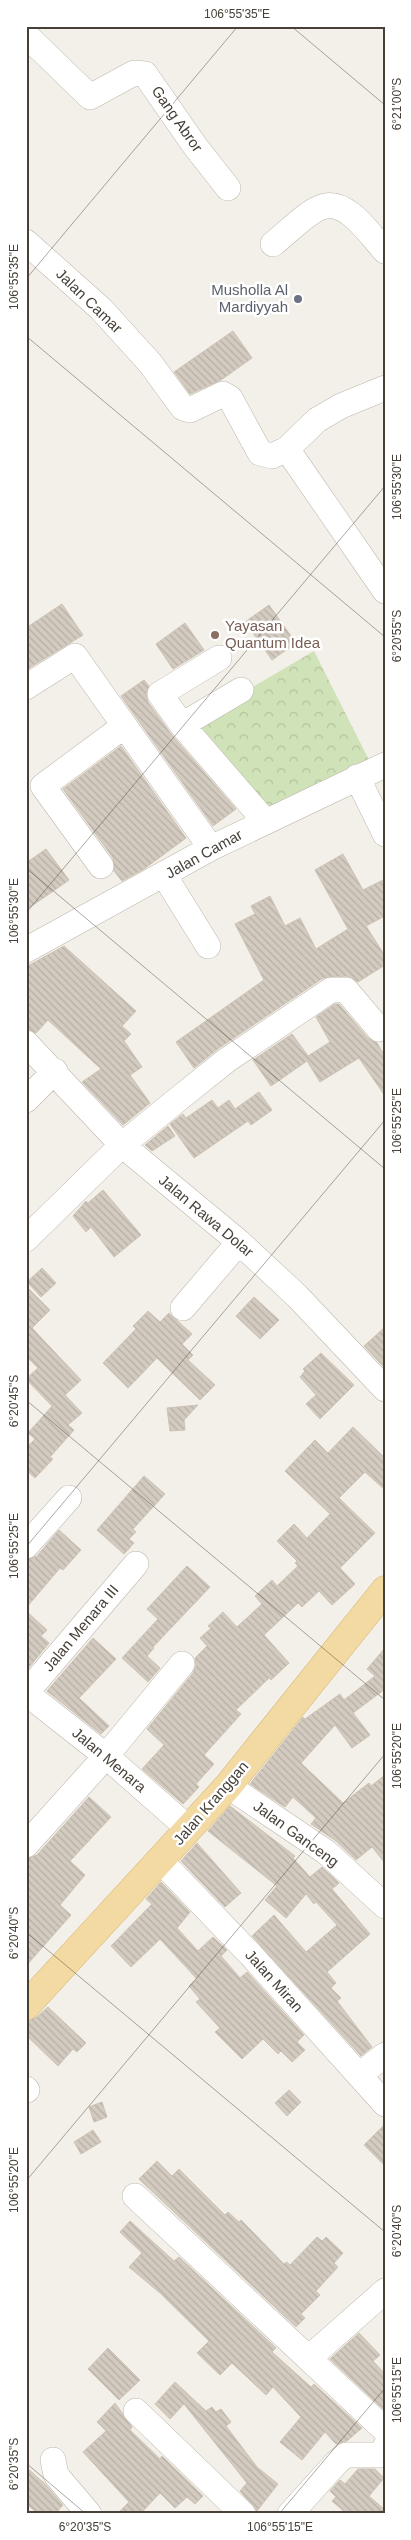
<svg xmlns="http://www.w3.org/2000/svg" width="411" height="2540" font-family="Arial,sans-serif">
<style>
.forest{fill:url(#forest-crowns)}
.building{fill:url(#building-back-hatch);stroke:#cdc2b4}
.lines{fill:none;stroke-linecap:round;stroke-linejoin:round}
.minor-casing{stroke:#bdb7ad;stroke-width:26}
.major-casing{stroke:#d6b574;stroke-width:29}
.minor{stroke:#fff;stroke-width:25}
.major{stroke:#f3d9a2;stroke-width:28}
.ticks{fill:none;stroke:#464038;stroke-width:1;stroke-opacity:0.45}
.worship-dot{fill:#6b7280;stroke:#fff;stroke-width:2}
.education-dot{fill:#8d6e63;stroke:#fff;stroke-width:2}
.labels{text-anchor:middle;stroke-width:5;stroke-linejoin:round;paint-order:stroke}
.street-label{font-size:15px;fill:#464038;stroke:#fff}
.worship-label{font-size:15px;fill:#5b616d;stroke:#fff;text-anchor:end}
.education-label{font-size:15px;fill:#785e54;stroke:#fff;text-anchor:start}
.neatline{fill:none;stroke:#464038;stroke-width:2}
.ticks-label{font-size:12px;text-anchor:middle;fill:#464038}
</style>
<defs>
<pattern id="forest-crowns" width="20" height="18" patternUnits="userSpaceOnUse" patternTransform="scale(1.25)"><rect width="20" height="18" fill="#d0e2b7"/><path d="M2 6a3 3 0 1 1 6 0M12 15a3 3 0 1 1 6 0" fill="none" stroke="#b4c39e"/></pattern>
<pattern id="building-back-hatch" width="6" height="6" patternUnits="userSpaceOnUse" patternTransform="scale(1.25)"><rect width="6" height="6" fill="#d3cbc0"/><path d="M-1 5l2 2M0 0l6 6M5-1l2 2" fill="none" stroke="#b6afa6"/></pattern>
</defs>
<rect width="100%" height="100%" fill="#f3f0e9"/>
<path class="forest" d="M314 651 369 760 265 810 186 726Z"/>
<path class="building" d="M233 331 252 358 221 380 190 394 174 372Z
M62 604 83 635 26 670V628Z
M269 605 296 643 272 660 245 622Z
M185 623 204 650 173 669 156 644Z
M144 680 149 686 146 694 148 702 171 734 236 809 213 826 121 696Z
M121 746 186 838 144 869 122 881 114 871 113 858 63 789Z
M46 849 69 880 26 910V863Z
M343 854 363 890 385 879V916L366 926 385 956V965L358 982 346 976 323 978 219 1048 194 1068 176 1042 264 980 235 924 255 914 251 906 270 896 285 926 300 918 316 949 348 929 315 870Z
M64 946 136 1011 122 1026 131 1034 124 1041 142 1067 130 1075 150 1103 123 1125 82 1082 101 1069 48 1020 36 1033 26 1029V967Z
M335 1004H339L368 1038 377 1043 385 1056V1096L359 1058 320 1082 307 1061 271 1086 253 1060 292 1034 308 1056 330 1042 316 1017Z
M259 1092 272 1110 251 1125 248 1121 194 1158 170 1124 183 1114 186 1118 212 1100 218 1108 229 1100 235 1109Z
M168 1126 175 1136 152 1151 145 1145Z
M103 1190 141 1235 114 1257 91 1227 86 1232 73 1216 86 1201 88 1203Z
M42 1268 56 1283 41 1297 27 1282Z
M26 1286 50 1310 32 1328 81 1380 65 1395 82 1413 68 1425 74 1430 50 1457 53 1459 35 1478 26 1470V1448L35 1439 28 1433 52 1406 26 1379 38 1368 26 1356Z
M254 1297 279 1320 260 1339 236 1316Z
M148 1311 160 1322 169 1313 192 1334 182 1344 193 1355 188 1360 215 1385 200 1400 157 1358 128 1388 103 1363 136 1329 133 1326Z
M385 1327V1368L364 1346Z
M321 1353 354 1385 320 1419 306 1404 316 1395 300 1377 305 1371 303 1369Z
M198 1405 184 1420 185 1430 170 1431 167 1408Z
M353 1427 385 1458V1490L365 1472 339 1498 375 1533 340 1568 355 1584 332 1605 319 1591 302 1607 298 1603 264 1635 289 1663 271 1680 269 1678 236 1710 241 1714 204 1755 214 1764 196 1784 199 1787 183 1804 142 1769 164 1745 147 1729 193 1673 196 1666 195 1658 207 1646 200 1638 211 1628 208 1626 223 1612 237 1627 262 1604 255 1596 272 1580 277 1586 298 1566 295 1563 297 1561 277 1541 294 1524 307 1538 330 1514 285 1471 315 1440 328 1453Z
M144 1476 165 1494 133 1529 136 1532 129 1539 134 1543 124 1554 97 1530Z
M59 1530 81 1550 63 1570 60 1568 26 1608V1560L37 1556Z
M187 1566 210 1587 153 1647 154 1648 147 1656 160 1668 148 1682 122 1658 158 1619 147 1609Z
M26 1611 47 1630 41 1636 49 1643 26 1671Z
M93 1638 116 1659 79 1698 109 1726 101 1734 47 1691Z
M385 1648V1689L353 1713 370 1735 352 1748 335 1725 301 1763 343 1803 369 1783 371 1786 385 1775V1863L372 1847 356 1860 336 1841 311 1824 316 1818 293 1797 285 1807 250 1784 303 1717 305 1719 340 1694 344 1700 375 1676 367 1669Z
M89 1797 111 1817 70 1861 85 1875 60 1905 71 1915 26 1966V1859L37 1855Z
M230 1806 295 1856 293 1858 310 1877 322 1867 339 1883 332 1889 370 1934 327 1972 336 1983 331 1988 341 1998 337 2001 372 2047 361 2056 252 1936 274 1915 306 1952 337 1925 316 1902 314 1904 306 1894 286 1918 265 1900 277 1886 208 1831Z
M197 1843 241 1893 225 1907 181 1861Z
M161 1882 190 1912 177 1928 198 1951 213 1937 227 1950 221 1956 240 1978 247 1972 304 2035 297 2042 305 2050 292 2062 281 2051 278 2054 263 2039 242 2059 215 2032 220 2028 196 2002 200 1999 189 1986 197 1979 160 1939 131 1967 111 1946 152 1904 146 1899Z
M48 2007 86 2043 77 2052 73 2049 58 2066 26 2035V2021L37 2017Z
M289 2090 301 2102 287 2116 275 2103Z
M102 2102 107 2117 94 2122 89 2107Z
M385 2124V2166L364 2145Z
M93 2130 101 2142 81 2154 74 2142Z
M157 2161 172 2176 179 2169 225 2215 228 2212 239 2222 241 2220 284 2264 287 2262 290 2265 317 2237 322 2241 326 2237 343 2253 334 2263 338 2267 316 2291 320 2295 301 2314 305 2318 296 2327 139 2179Z
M130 2221 174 2261 179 2257 276 2348 272 2352 311 2387 314 2384 362 2428 347 2441 336 2444 325 2432 302 2460 280 2442 301 2417 273 2387 266 2395 232 2363 220 2375 197 2353 209 2341 160 2293 129 2267 142 2253 120 2232Z
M359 2333 380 2355 373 2361 385 2374 383 2409 330 2359Z
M108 2348 140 2380 119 2400 88 2369Z
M175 2382 206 2411 212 2407 216 2412 221 2409 231 2422 226 2426 257 2467 278 2484 257 2511 240 2491 247 2483 184 2404 170 2419 155 2404Z
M115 2403 132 2427 130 2430 160 2459 162 2456 203 2496 195 2504 187 2497 175 2508 160 2493 140 2514H117L129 2502 83 2452 106 2431 97 2422Z
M26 2467 45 2484 63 2505 55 2514H38L26 2503Z
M358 2469H375L384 2478 369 2496 385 2510V2514H347L332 2501 336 2497 330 2491 340 2480 345 2484Z"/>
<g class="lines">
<g class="minor-casing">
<path id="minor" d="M26 35 90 97 134 73 145 74 195 146 228 188
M26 242 101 309 150 363 183 408 190 410 223 394 230 398 260 453 272 456 287 449
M273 244C286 234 308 211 322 207 347 198 370 235 385 251
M385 388 341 406 317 420 287 449 385 591
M219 658 160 694 182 725 265 821
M26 687 75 656 211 848
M182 725 241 690
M357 777 385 834
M101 866 43 786 124 726
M164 875 208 946
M26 950 211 848 385 765
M26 1043 122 1145 239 1242 297 1296 385 1389
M26 1100 55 1071
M26 1239 122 1145 177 1100 227 1060 331 990H346L379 1029 385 1027
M183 1308 239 1242
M26 1546 69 1498
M26 1693 106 1756 189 1829
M26 1693 136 1564
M228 1786 326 1852 385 1906
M26 1845 106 1756 182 1664
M160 1860 251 1955 385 2104
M359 2075 385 2055
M26 2089 27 2090
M135 2196 385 2430
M309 2358 385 2291
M136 2411 243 2514
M53 2460 56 2475 89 2514
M290 2514 337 2462 346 2455H380L385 2447"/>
</g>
<g class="major-casing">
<path id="major" d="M26 2006 228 1786 385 1590"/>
</g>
<use href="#minor" class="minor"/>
<use href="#major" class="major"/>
</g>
<path class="ticks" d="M291 26 385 105M26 279 238 26M26 336 385 637M26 868 385 1169M26 913 385 486M26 1400 385 1700M26 1547 385 1120M26 1932 385 2232M26 2181 385 1754M26 2463 86 2514M279 2514 385 2388"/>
<circle class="worship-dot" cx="298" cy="299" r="5"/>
<circle class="education-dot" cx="215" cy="635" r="5"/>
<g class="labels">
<g class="street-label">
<text transform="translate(177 119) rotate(55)" y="5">Gang Abror</text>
<text transform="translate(89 301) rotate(44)" y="5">Jalan Camar</text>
<text transform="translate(204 854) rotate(-29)" y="5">Jalan Camar</text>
<text transform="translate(206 1216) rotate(40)" y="5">Jalan Rawa Dolar</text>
<text transform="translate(81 1628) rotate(-50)" y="5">Jalan Menara III</text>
<text transform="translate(109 1760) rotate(40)" y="5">Jalan Menara</text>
<text transform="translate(211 1803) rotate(-49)" y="5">Jalan Kranggan</text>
<text transform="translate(296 1834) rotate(36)" y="5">Jalan Ganceng</text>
<text transform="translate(274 1981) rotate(48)" y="5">Jalan Miran</text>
</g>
<g class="worship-label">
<text x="288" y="295">Musholla Al<tspan x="288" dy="17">Mardiyyah</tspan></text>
</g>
<g class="education-label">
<text x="225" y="631">Yayasan<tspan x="225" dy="17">Quantum Idea</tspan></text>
</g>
</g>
<rect width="411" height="2540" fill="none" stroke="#ffffff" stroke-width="55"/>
<rect x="28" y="28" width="356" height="2484" class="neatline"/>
<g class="ticks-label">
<text x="237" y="18">106°55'35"E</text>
<text transform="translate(397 104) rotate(-90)" y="4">6°21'00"S</text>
<text transform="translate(14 277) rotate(-90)" y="4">106°55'35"E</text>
<text transform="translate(397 487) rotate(-90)" y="4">106°55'30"E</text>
<text transform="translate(397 636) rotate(-90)" y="4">6°20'55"S</text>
<text transform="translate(14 911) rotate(-90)" y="4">106°55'30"E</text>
<text transform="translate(397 1121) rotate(-90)" y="4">106°55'25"E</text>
<text transform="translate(14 1401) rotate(-90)" y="4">6°20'45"S</text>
<text transform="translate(14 1546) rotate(-90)" y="4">106°55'25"E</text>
<text transform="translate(397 1756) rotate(-90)" y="4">106°55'20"E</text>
<text transform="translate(14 1933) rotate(-90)" y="4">6°20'40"S</text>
<text transform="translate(14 2180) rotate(-90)" y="4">106°55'20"E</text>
<text transform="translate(397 2231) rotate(-90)" y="4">6°20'40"S</text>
<text transform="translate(397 2390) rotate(-90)" y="4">106°55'15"E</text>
<text transform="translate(14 2464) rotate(-90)" y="4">6°20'35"S</text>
<text x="85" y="2531">6°20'35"S</text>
<text x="280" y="2531">106°55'15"E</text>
</g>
</svg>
